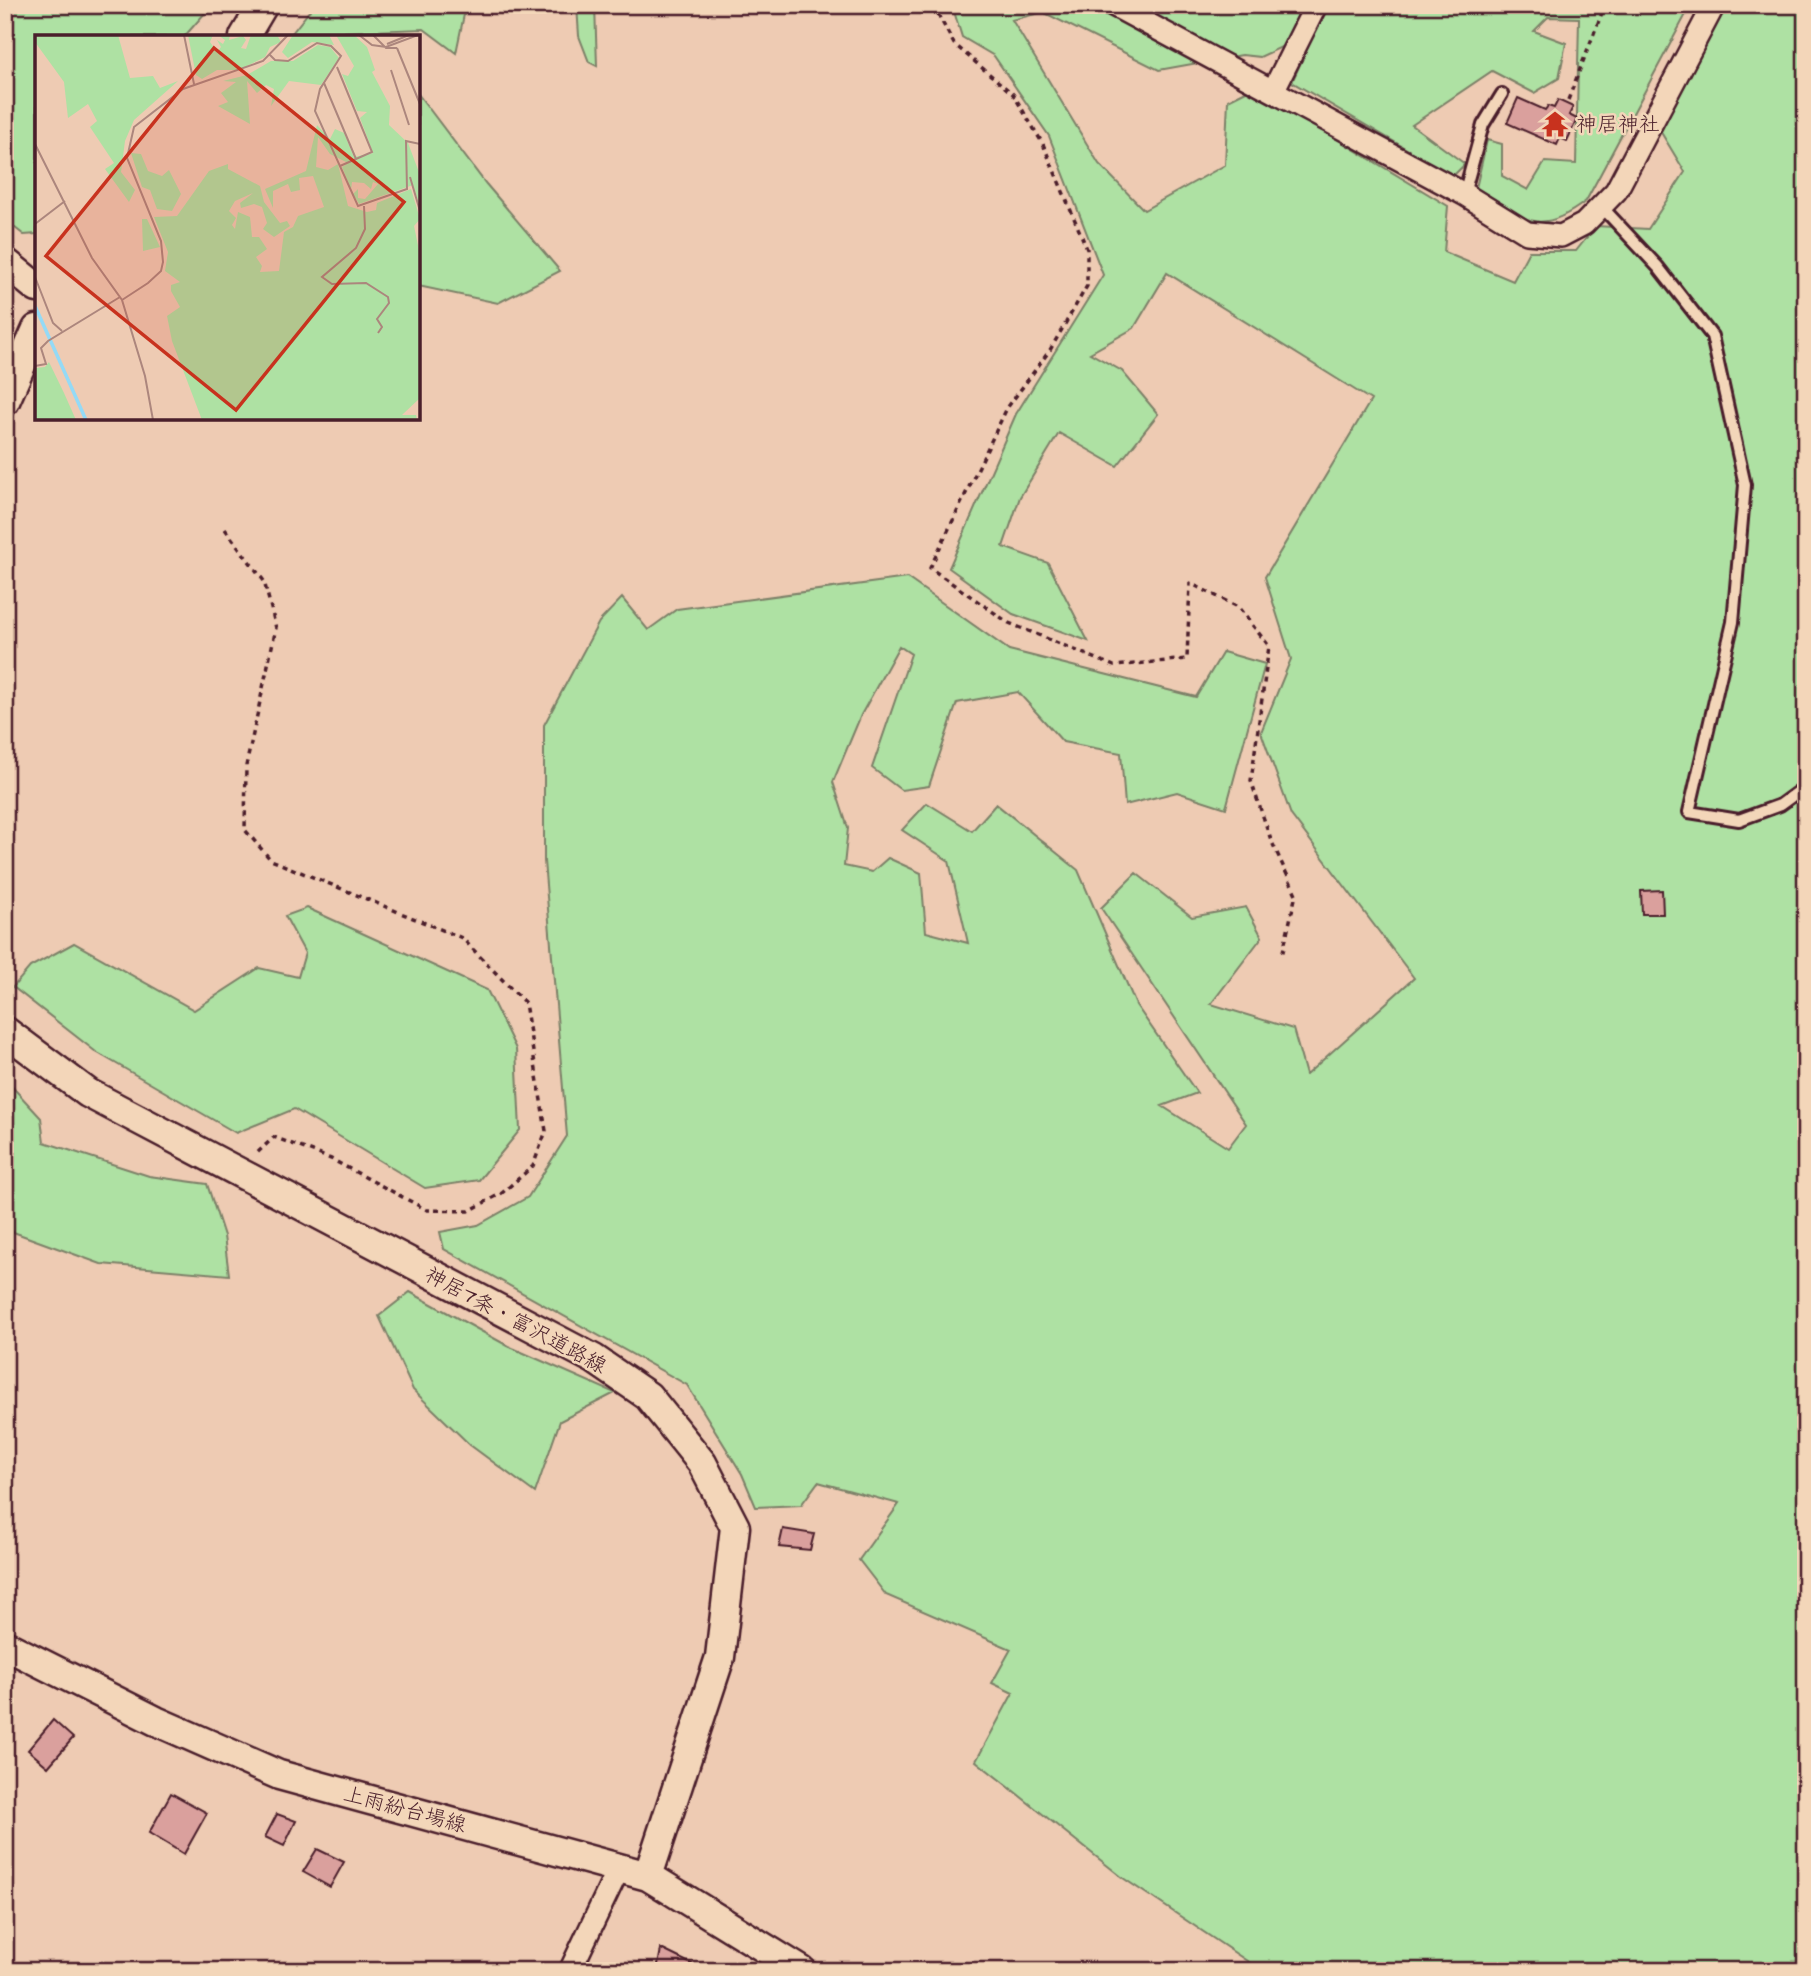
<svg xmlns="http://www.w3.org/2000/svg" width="1811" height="1976" font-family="'Architects Daughter','Klee One',sans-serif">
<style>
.green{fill:#aee1a3;stroke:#7c8067;stroke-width:2}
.building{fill:#daa09d;stroke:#4a1f2b;stroke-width:2}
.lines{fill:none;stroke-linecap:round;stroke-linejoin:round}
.lane-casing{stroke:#4a1f2b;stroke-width:16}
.street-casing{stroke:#4a1f2b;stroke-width:26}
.secondary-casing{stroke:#4a1f2b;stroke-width:33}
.path{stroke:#4a1f2b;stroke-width:3.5;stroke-dasharray:5 5;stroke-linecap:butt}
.lane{stroke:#f3d6b9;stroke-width:10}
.street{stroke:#f3d6b9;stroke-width:21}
.secondary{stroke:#f3d6b9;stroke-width:28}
.labels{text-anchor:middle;stroke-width:5;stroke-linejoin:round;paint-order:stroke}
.poi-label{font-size:21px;fill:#4a1f2b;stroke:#f3d6b9;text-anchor:start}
.street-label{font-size:21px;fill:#4a1f2b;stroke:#f3d6b9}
.inset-river{fill:none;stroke:#94daf6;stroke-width:3.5}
.inset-road{fill:none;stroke:#ac867d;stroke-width:2}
.view{fill:#c8321e;fill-opacity:0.15;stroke:#c8321e;stroke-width:3.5}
.inset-edge{fill:none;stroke:#4a1f2b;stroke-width:3.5}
</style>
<rect width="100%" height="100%" fill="#eecbb3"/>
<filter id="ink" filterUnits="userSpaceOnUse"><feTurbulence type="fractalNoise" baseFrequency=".0143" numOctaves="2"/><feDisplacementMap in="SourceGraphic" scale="14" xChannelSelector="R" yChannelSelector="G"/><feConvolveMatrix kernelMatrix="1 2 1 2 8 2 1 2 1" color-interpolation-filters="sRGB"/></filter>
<g filter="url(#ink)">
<path class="green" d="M5 5 36 8 37 5H212L184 37H37V234L24 235 5 220Z
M314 5H466L456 53 424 29 345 32V37H289Z
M577 5H595L597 66 589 62 579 36Z
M952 5H1091L1112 15 1120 5H1691L1586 201C1536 240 1522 217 1476 188L1487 140 1502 144V176L1528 190 1545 162 1576 164 1579 18 1548 17 1534 31 1566 43 1559 78 1534 93 1492 71 1412 125 1465 164 1453 176 1292 82 1315 31 1260 57 1242 55 1159 70 1043 12 1012 20 1099 164 1144 210 1225 165 1228 100 1252 88 1448 206 1444 252 1513 281 1529 251H1576L1596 226 1648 229 1685 172 1659 129 1725 5H1806V1971H1262L1123 1878 976 1761 1013 1693 992 1683 1011 1649 886 1595 859 1560 899 1504 818 1482 801 1505 756 1507 742 1474 687 1385 444 1249 440 1232 478 1225 528 1197 567 1136 544 861V725L599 622 622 598 648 630 677 609 907 578 1009 650 1196 697 1223 652 1265 664 1226 808 1177 792 1125 805 1121 753 1063 742 1018 692 957 703 929 786 901 790 872 768 911 654 899 646 861 715 833 782 848 828 844 866 872 872 888 858 921 873 926 932 968 943 949 861 902 830 927 803 972 831 996 804 1078 870 1136 1005 1197 1093 1162 1106 1228 1148 1246 1124 1101 908 1136 873 1192 917 1246 907 1262 937 1211 1004 1293 1029 1306 1075 1414 978 1291 815 1261 732 1291 659 1265 577 1371 400 1167 273 1134 328 1090 353 1122 371 1158 414 1117 466 1059 433 1020 497 1003 547 1048 563 1088 641 1013 614 949 568 1016 414 1103 275 1049 136 994 56 962 37Z
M418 94 486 184 560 271 498 303 418 286Z
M307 908 487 990 516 1049 520 1130 479 1180 425 1188 294 1109 236 1133 96 1052 13 987 30 967 74 943 194 1010 259 968 298 977 305 953 285 916Z
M5 1079 41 1118 44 1142 149 1176 207 1184 224 1236 229 1275 101 1264 5 1229Z
M410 1292 508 1346 615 1393 560 1421 535 1493 470 1445 413 1390 379 1316Z"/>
<path class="building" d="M1518 98 1545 110 1548 106 1554 108 1558 100 1573 107 1569 115 1577 119 1567 141 1560 138 1557 145 1507 123Z
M1662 890 1663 914H1642L1641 891Z
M783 1529 814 1534 810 1550 779 1547Z
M53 1720 73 1738 48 1767 28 1750Z
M171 1793 207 1813 184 1854 149 1833Z
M277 1814 296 1821 284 1846 265 1837Z
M317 1849 344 1862 330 1887 303 1872Z
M661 1949 706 1971H657Z"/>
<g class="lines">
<g class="lane-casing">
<path id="lane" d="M1464 194 1483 125 1502 94
M1601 206 1658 267 1712 336 1745 485 1733 622 1689 812 1739 820 1780 805 1806 786"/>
</g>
<g class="street-casing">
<path id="street" d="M1113 5 1464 194 1527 233 1561 236 1584 224 1616 191 1714 5
M1273 91 1316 5
M570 1971 619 1868"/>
</g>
<g class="secondary-casing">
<path id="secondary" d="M244 37 263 5
M5 262 37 288
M5 401 37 329
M5 1031 88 1093 594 1359 648 1396 702 1463 735 1527 720 1657 648 1876
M5 1645 156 1721 279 1775 648 1876 802 1971"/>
</g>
<path class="path" d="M933 5 954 44 1013 94 1043 144 1087 249V286L1050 350 1007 408 930 568 1009 623 1114 666 1187 659 1190 583 1238 607 1269 646 1251 781 1271 840 1296 894 1282 956
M1568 100 1605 5
M225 529 264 581 276 628 246 766 245 830 271 860 462 938 525 1003 546 1131 533 1166 502 1193 469 1211 427 1210 331 1159 274 1137 255 1155"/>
<use href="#lane" class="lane"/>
<use href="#street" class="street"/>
<use href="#secondary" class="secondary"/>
</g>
</g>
<defs>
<g id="temple-bare" transform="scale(2.1)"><path d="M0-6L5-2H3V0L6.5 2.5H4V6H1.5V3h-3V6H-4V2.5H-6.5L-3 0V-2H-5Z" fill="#c8321e" stroke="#f3d6b9" stroke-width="2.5" paint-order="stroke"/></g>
</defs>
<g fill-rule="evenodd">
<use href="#temple-bare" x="1555" y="124"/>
</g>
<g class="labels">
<g class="poi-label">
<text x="1576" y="131">神居神社</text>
</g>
<g class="street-label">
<text transform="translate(516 1320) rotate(28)" y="7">神居7条・富沢道路線</text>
<text transform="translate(405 1809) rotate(15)" y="7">上雨紛台場線</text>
</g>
</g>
<g transform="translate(35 35)">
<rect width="385" height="385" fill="#eecbb3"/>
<path d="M0 0H83L95 43 118 41 125 53 143 46 99 85 90 106 86 137 100 155 94 167 70 134 79 128 55 92 62 86 53 69 33 83 29 47 0 7ZM153 0H178L175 7 182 17 186 12 182 5 188 9 190 5 183 0H195L194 5 208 1 211 5 206 13 211 14 216 0H242L246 7 235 12 230 22 204 35H182L167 44 161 40ZM258 0H294L299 10 277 7 253 23 247 17ZM301 0H319L332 12 340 35 337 37 355 71 354 90 373 108 385 140V172L378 150 324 169 318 159 323 154V163L330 164 343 149 338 147 336 154 329 148 317 147 316 155 307 132 313 128 295 119 283 102 281 132 293 135 303 129 313 171 332 177 341 175 342 168 376 154 385 184 379 191 385 220V363L367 380H381L382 385H167L137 306 132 281 145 272 136 256V250L145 247 130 236 133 217 119 182 142 181 174 136 193 129V134L225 151 229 167 245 188 252 186 255 191 239 202 228 194 232 188 227 172 219 169 206 173 205 168 218 158 200 166 194 176 201 183 197 190 200 194 203 177 215 182 217 202H224L232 214 221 222 227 231 225 237 244 236 249 197 258 192 263 181 289 172 278 141 264 143 265 155 256 157 253 149 238 156V173L230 154 271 136 282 90 295 104 300 94 309 98 319 122 338 118 325 83 332 77 322 76 307 39 313 41 319 31ZM283 10 295 12 304 23 286 50 254 46 236 71 239 54 231 50 222 58 212 46 215 89 183 71 193 67 186 58 201 47 188 46 212 40 236 26H258ZM96 118 106 119 113 136 127 141 134 135 146 159 137 176 122 174 115 155 107 152ZM107 184H112L125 212 108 216ZM14 327 29 358 41 385H0V333L10 332Z" fill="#aee1a3"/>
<path class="inset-river" d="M0 271 51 385"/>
<path class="inset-road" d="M149 0 159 49M324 0 337 10 351 12 383 0M338 0 351 13H362M352 9 374 0M362 13 385 69M235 20 240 25 253 26 282 8 296 11 306 21 285 54 280 76 323 171 372 154 371 106 385 109M302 32 337 117 305 131M356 35 374 90M289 48 321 124M0 109 57 223 87 265 110 341 118 385M375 142 385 176M329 171 330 194 321 213 287 242 297 249 331 248 353 262 354 268 342 284 347 292 343 298M0 189 30 166M0 242 18 288 27 296M87 265 113 248 126 236 128 227 126 206 92 123 99 92 148 54 228 26 253 0M0 331 11 329 6 313 13 306 85 262"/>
<path class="view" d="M179 13 369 167 201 375 11 221Z"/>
<rect width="385" height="385" class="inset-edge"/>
</g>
<rect width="1811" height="1976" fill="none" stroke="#f3d6b9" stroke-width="28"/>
<rect x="14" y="14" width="1783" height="1948" fill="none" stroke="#4a1f2b" stroke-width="2.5" filter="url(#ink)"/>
</svg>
